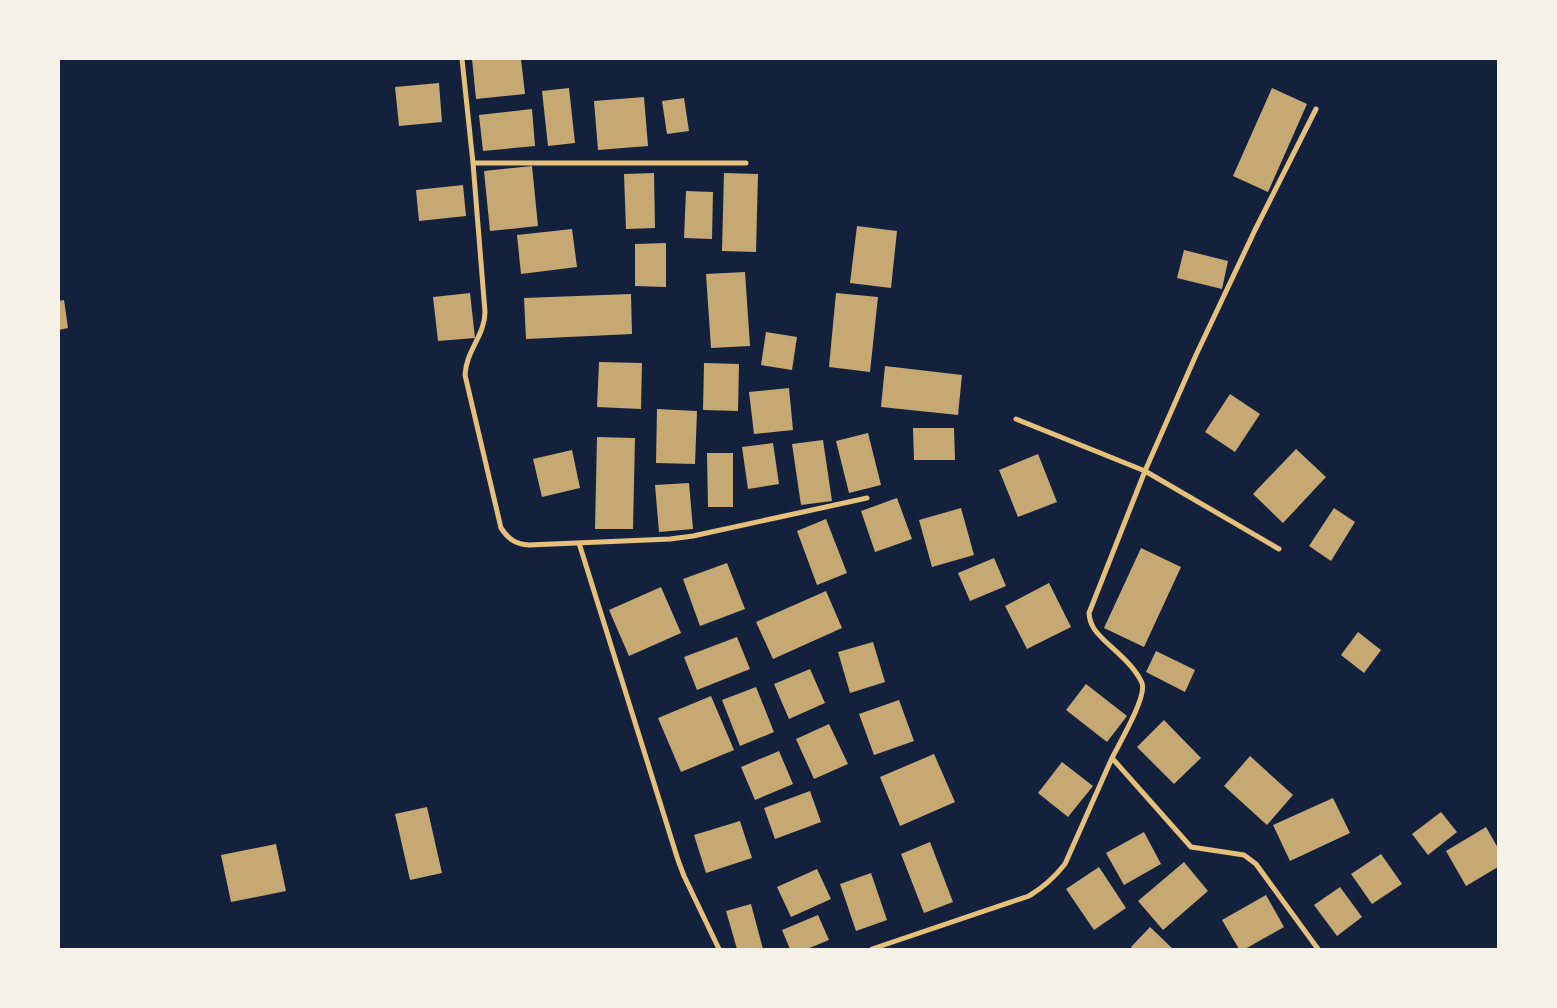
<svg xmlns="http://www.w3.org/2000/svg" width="1557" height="1008" font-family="Arial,sans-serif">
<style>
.building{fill:#c6a872}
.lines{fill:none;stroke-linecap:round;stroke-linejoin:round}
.minor{stroke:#e5c07b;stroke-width:5}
</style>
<rect width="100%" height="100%" fill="#14213d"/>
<path class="building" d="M472 59H521L525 94 476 99Z
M439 83 442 122 399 126 395 87Z
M569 88 575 143 548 146 542 91Z
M1272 88 1307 104 1268 192 1233 176Z
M644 97 648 146 598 150 594 101Z
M684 98 689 131 667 134 662 101Z
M532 109 535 146 483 151 479 115Z
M532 166 538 226 490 231 484 171Z
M654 173 655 228 626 229 624 174Z
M724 173 758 174 756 252 722 251Z
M463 185 466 216 419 221 416 190Z
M686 191 713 192 712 239 684 238Z
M857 226 897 231 891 288 850 283Z
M572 229 577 267 521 274 517 235Z
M666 243V287L635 286V244Z
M1184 250 1228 261 1222 289 1177 278Z
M745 272 750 346 711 348 706 274Z
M470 293 475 338 438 341 433 297Z
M836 293 878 297 870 372 829 367Z
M631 294 632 334 526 339 524 298Z
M64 300 68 328 59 330V301Z
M766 332 797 337 792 370 761 365Z
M599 362 642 363 641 409 597 407Z
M704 363 739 364 738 411 703 410Z
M885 366 962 375 958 415 881 407Z
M789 388 793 430 754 434 749 392Z
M1230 394 1260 414 1235 452 1205 432Z
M657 409 697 411 695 464 656 463Z
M913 428H954L955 460H914Z
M868 433 881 485 849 493 836 441Z
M597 437 635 438 633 529H595Z
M823 440 832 501 801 505 792 444Z
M773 443 779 484 748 489 742 447Z
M1296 449 1326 477 1283 523 1253 494Z
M572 450 580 488 542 497 533 459Z
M707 453H733V507H708Z
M1038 454 1057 502 1018 517 999 470Z
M689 483 693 529 659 532 655 485Z
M897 498 912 539 875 552 861 511Z
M961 508 974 555 932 567 919 520Z
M1334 508 1355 522 1331 561 1309 546Z
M826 519 847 573 817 585 797 531Z
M1141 548 1181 567 1144 647 1104 628Z
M994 558 1006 586 970 601 958 573Z
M727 563 745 609 700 626 683 579Z
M1049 583 1071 627 1027 649 1005 606Z
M661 587 681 633 629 656 609 610Z
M826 591 842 628 773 659 756 622Z
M1358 632 1381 650 1364 673 1341 655Z
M737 637 750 669 697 690 684 657Z
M873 642 885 682 850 693 838 652Z
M1156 651 1195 670 1185 692 1146 672Z
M810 669 825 703 789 719 774 684Z
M1086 684 1127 716 1107 742 1066 710Z
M756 687 774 732 740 746 722 700Z
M711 696 734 750 681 772 658 718Z
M899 700 914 741 874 755 859 714Z
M1164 720 1201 758 1174 784 1137 747Z
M829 724 848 764 814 779 796 739Z
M779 751 793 784 755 800 741 767Z
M934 754 955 802 900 826 880 777Z
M1250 756 1293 795 1267 825 1224 786Z
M1062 762 1093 786 1068 817 1038 793Z
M810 791 821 822 775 839 764 808Z
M1333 798 1350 833 1290 861 1273 825Z
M427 807 442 873 410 880 395 814Z
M1441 812 1457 832 1428 855 1412 834Z
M740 821 752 858 706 873 694 835Z
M1486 827 1498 848V867L1466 886 1446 851Z
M1144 832 1161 864 1124 885 1106 853Z
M930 842 953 902 924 913 901 854Z
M276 844 286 891 231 902 221 855Z
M1381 854 1402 884 1372 904 1351 874Z
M1184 862 1208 891 1163 930 1138 901Z
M1099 867 1126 908 1094 930 1066 889Z
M817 869 831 899 791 917 777 887Z
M871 873 887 920 856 931 840 884Z
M1340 887 1362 917 1337 936 1314 905Z
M1266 895 1284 927 1245 949H1239L1222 920Z
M751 904 763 949H737L726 911Z
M818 915 829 940 807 949H790L782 930Z
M1150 927 1173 949H1133L1131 947Z"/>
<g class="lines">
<path class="minor" d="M462 59 473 163 485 312C485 335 466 351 465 375L501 528C509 540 516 544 529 545L670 539 693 536 867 498
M1316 109 1255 230 1196 355 1145 471 1089 613C1090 627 1097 633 1106 642 1119 654 1135 667 1142 683 1147 697 1119 744 1112 758L1191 847 1244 855 1256 864 1318 949
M473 163H746
M1016 419 1145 471 1279 549
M579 543 678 860 684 876 719 949
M872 949 1029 896C1044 887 1054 878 1065 864L1112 758"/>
</g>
<rect width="1557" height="1008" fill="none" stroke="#f6f1e7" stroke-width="120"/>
</svg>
